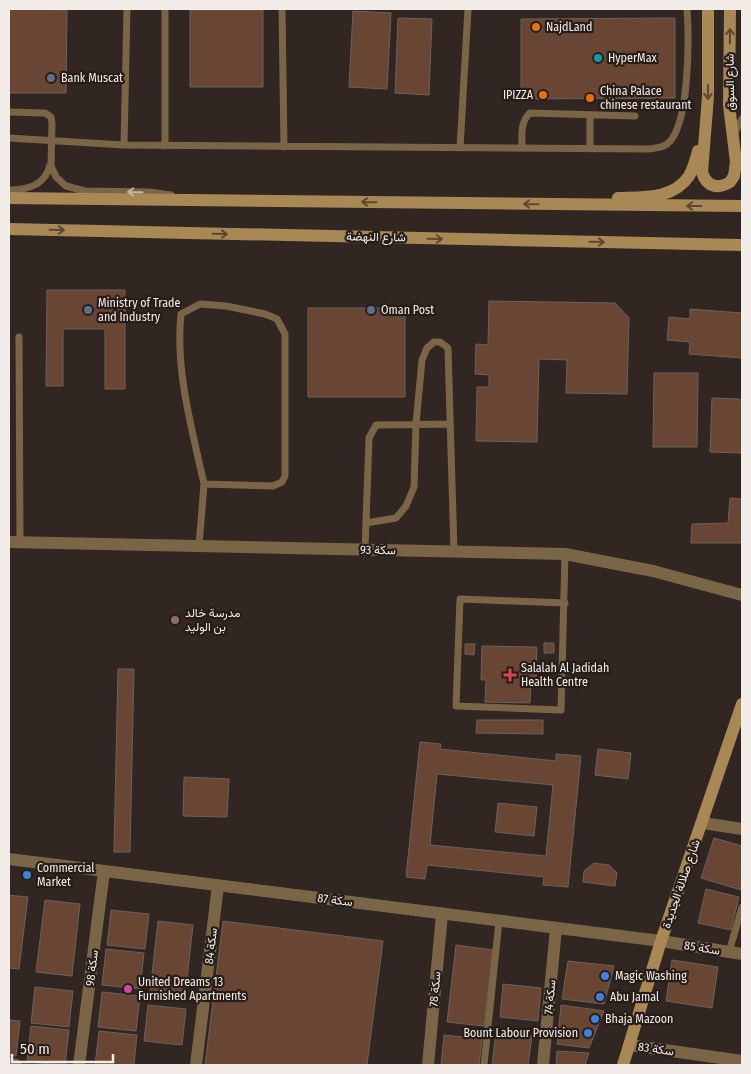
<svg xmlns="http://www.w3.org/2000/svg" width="751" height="1074" font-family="'Fira Sans Condensed',Vazirmatn,sans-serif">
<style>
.building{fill:#694634;stroke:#6d615b;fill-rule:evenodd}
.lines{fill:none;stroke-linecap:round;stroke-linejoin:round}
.lane{stroke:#7a6647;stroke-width:7}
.street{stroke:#7a6647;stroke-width:12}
.secondary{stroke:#a88855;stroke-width:12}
.oneway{stroke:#5b4830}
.oneway2{stroke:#c3b6a8}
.food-dot{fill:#e8710a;stroke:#271d18;stroke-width:2}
.culture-dot{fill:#0f9aa8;stroke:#271d18;stroke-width:2}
.service-dot{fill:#5c6f8a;stroke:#271d18;stroke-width:2}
.education-dot{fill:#8d6e63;stroke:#271d18;stroke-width:2}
.health-dot{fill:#e0444e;stroke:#271d18;stroke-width:2}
.shop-dot{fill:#3f7fe0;stroke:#271d18;stroke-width:2}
.hotel-dot{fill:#d1479c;stroke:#271d18;stroke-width:2}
.labels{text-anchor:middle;stroke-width:4.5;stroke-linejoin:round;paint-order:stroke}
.poi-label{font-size:12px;fill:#f3ece8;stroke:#271d18;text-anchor:start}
.street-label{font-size:12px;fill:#f3ece8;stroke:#271d18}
</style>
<rect width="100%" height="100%" fill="#312621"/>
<path class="building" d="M9 9 67 10 66 93H9Z
M190 10H263V87H190Z
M353 11 391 13 387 89 349 87Z
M398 18 432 19 429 95 395 93Z
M675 18V98L521 99V19Z
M47 290H125V389H105V329H63V386H46Z
M489 301 615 303 629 318 627 394 566 393 567 360 539 359 537 442 476 441 477 387H489V375L475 374 476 344 488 345Z
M308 308H405V397H308Z
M690 309 742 313V358L689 354 690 342 667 340 669 317 690 319Z
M654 373H698L697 447H653Z
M712 398 739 399 742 401V453L710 452Z
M730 498 742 499V543H691L692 524 728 523Z
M544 643H554V653H544Z
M465 644H475L474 655 465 654Z
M482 646 537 647 536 680H531L530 703 485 702 486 680H481Z
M118 669H134L130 852H114Z
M477 720H543V734L476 733Z
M420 742 441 744 440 749 556 761V754L581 756 568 887 543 885 544 877 427 865 425 879 406 877ZM437 774 553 785 546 856 430 845Z
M598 749 631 753 628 779 595 775Z
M184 777 229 779 227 817 183 816Z
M498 803 537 807 534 836 495 832Z
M714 838 742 846 741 890 701 878Z
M594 863 609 865 617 873 615 886 583 882 584 871Z
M706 889 739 897 731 930 698 923Z
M9 895 28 897 19 969 9 968Z
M45 900 80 904 72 976 36 972Z
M111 910 149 914 145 949 107 945Z
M158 921 193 925 185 997 150 992Z
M223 921 383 941 367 1065H205Z
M456 945 493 950 484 1026 447 1022Z
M106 949 144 953 140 989 102 985Z
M672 960 718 967 712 1008 666 1001Z
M568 961 614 966 604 1004 562 999Z
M503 984 541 988 538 1021 500 1017Z
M35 987 73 991 69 1027 31 1023Z
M102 992 140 996 136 1031 98 1027Z
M148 1005 186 1009 182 1045 144 1041Z
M561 1005 604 1011 589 1048 557 1044Z
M9 1020 20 1021 16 1056 9 1055Z
M31 1026 69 1030 65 1065 27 1062Z
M99 1031 137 1035 134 1065H95Z
M496 1032 532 1036 528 1065H492Z
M444 1035 482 1039 479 1065H441Z
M557 1051 589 1053 585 1065H556Z"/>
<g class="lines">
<path class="lane" d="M282 9 284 147
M9 112 45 113 51 117 52 123 51 166 56 177 66 186 85 191 149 192 171 195
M735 132 742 119
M9 138 124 145 649 149C655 148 662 148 667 144 690 127 689 37 687 9
M124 145 127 9
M165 146V9
M460 148 468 9
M522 148C522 135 520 122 530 113L635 116
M590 149V115
M9 190C27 190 45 186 50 165
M19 337 20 542
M366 523 396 518 406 506 414 487 416 424 422 360 427 348 434 342H440L448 348 454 551
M199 546 204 484 273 486 282 482 285 476V334L277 319 265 314 226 306 200 304 181 314C175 370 192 429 204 484
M365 550 369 438 376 425 450 424
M565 603 460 599 456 706 561 710 565 554
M729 952 742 907
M484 1065 499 921"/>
<path class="street" d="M9 542 565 554 653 571 742 595
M703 823 742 829
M9 859 661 941 742 954
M629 1045 742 1061
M9 1064 16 1065
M79 1065 104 871
M196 1065 218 886
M428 1065 442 914
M543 1065 556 928"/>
<path class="secondary" d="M708 9V96L702 172C706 186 717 190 730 182L734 176 736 162 729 105 730 9
M9 198 742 206
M618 198C642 197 673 200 689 176 693 169 696 159 698 151
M9 229 742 245
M623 1065 661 941 742 704"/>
</g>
<defs><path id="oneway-shaft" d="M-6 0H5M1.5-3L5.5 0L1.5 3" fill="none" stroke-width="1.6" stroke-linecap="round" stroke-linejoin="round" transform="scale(1.25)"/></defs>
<g class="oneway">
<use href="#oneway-shaft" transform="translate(730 36) rotate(-89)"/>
<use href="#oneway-shaft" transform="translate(708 92) rotate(91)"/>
<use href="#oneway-shaft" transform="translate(369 202) rotate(-179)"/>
<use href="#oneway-shaft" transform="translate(531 204) rotate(-179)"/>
<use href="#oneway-shaft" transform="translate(694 206) rotate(-180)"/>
<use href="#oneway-shaft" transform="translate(57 230) rotate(1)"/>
<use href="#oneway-shaft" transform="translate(220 234) rotate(1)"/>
<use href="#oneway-shaft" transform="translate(435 239) rotate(1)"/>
<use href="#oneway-shaft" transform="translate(597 242) rotate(1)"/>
</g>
<use class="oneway2" href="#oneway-shaft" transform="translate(135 192) rotate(-179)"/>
<g class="food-dot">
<circle cx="536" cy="27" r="5"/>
<circle cx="543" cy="95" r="5"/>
<circle cx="590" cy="98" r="5"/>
</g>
<circle class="culture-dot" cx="598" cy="58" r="5"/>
<g class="service-dot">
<circle cx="51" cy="78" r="5"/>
<circle cx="88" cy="310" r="5"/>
<circle cx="371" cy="310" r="5"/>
</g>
<circle class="education-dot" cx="175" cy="620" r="5"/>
<path class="health-dot" d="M507.5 667.5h5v5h5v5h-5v5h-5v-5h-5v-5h5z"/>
<g class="shop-dot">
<circle cx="27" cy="875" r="5"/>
<circle cx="605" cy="976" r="5"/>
<circle cx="600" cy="997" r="5"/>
<circle cx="595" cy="1019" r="5"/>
<circle cx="588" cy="1033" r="5"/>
</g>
<circle class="hotel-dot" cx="128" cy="989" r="5"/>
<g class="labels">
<g class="poi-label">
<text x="546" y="31">NajdLand</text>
<text x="608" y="62">HyperMax</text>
<text x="61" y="82">Bank Muscat</text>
<text x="600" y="95">China Palace<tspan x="600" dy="14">chinese restaurant</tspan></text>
<text x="533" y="99" text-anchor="end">IPIZZA</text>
<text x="98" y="307">Ministry of Trade<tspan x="98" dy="14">and Industry</tspan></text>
<text x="381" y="314">Oman Post</text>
<text x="185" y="617">مدرسة خالد<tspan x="185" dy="14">بن الوليد</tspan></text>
<text x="521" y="672">Salalah Al Jadidah<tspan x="521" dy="14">Health Centre</tspan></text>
<text x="37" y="872">Commercial<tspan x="37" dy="14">Market</tspan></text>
<text x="615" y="980">Magic Washing</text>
<text x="138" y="986">United Dreams 13<tspan x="138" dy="14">Furnished Apartments</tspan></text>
<text x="610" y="1001">Abu Jamal</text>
<text x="605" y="1023">Bhaja Mazoon</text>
<text x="578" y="1037" text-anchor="end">Bount Labour Provision</text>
</g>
<g class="street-label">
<text transform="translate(730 82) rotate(-91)" y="4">شارع السوق</text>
<text transform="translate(376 237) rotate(1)" y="4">شارع النهضة</text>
<text transform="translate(378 550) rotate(1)" y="4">سكة 93</text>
<text transform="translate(681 884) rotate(-71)" y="4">شارع صلالة الجديدة</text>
<text transform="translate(335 900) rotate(7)" y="4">سكة 87</text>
<text transform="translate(211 946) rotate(-83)" y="4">سكة 84</text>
<text transform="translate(702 948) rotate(9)" y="4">سكة 85</text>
<text transform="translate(92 968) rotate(-83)" y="4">سكة 98</text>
<text transform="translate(435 989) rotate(-85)" y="4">سكة 78</text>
<text transform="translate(550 997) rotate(-85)" y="4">سكة 74</text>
<text transform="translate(656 1049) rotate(8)" y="4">سكة 83</text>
</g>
</g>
<rect width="751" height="1074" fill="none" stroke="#f3ece8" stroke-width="20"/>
<path d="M12 1054v8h101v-8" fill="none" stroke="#f3ece8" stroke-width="2.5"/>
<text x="20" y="1054" font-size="15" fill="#f3ece8" stroke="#271d18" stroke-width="4" paint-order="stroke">50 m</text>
</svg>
